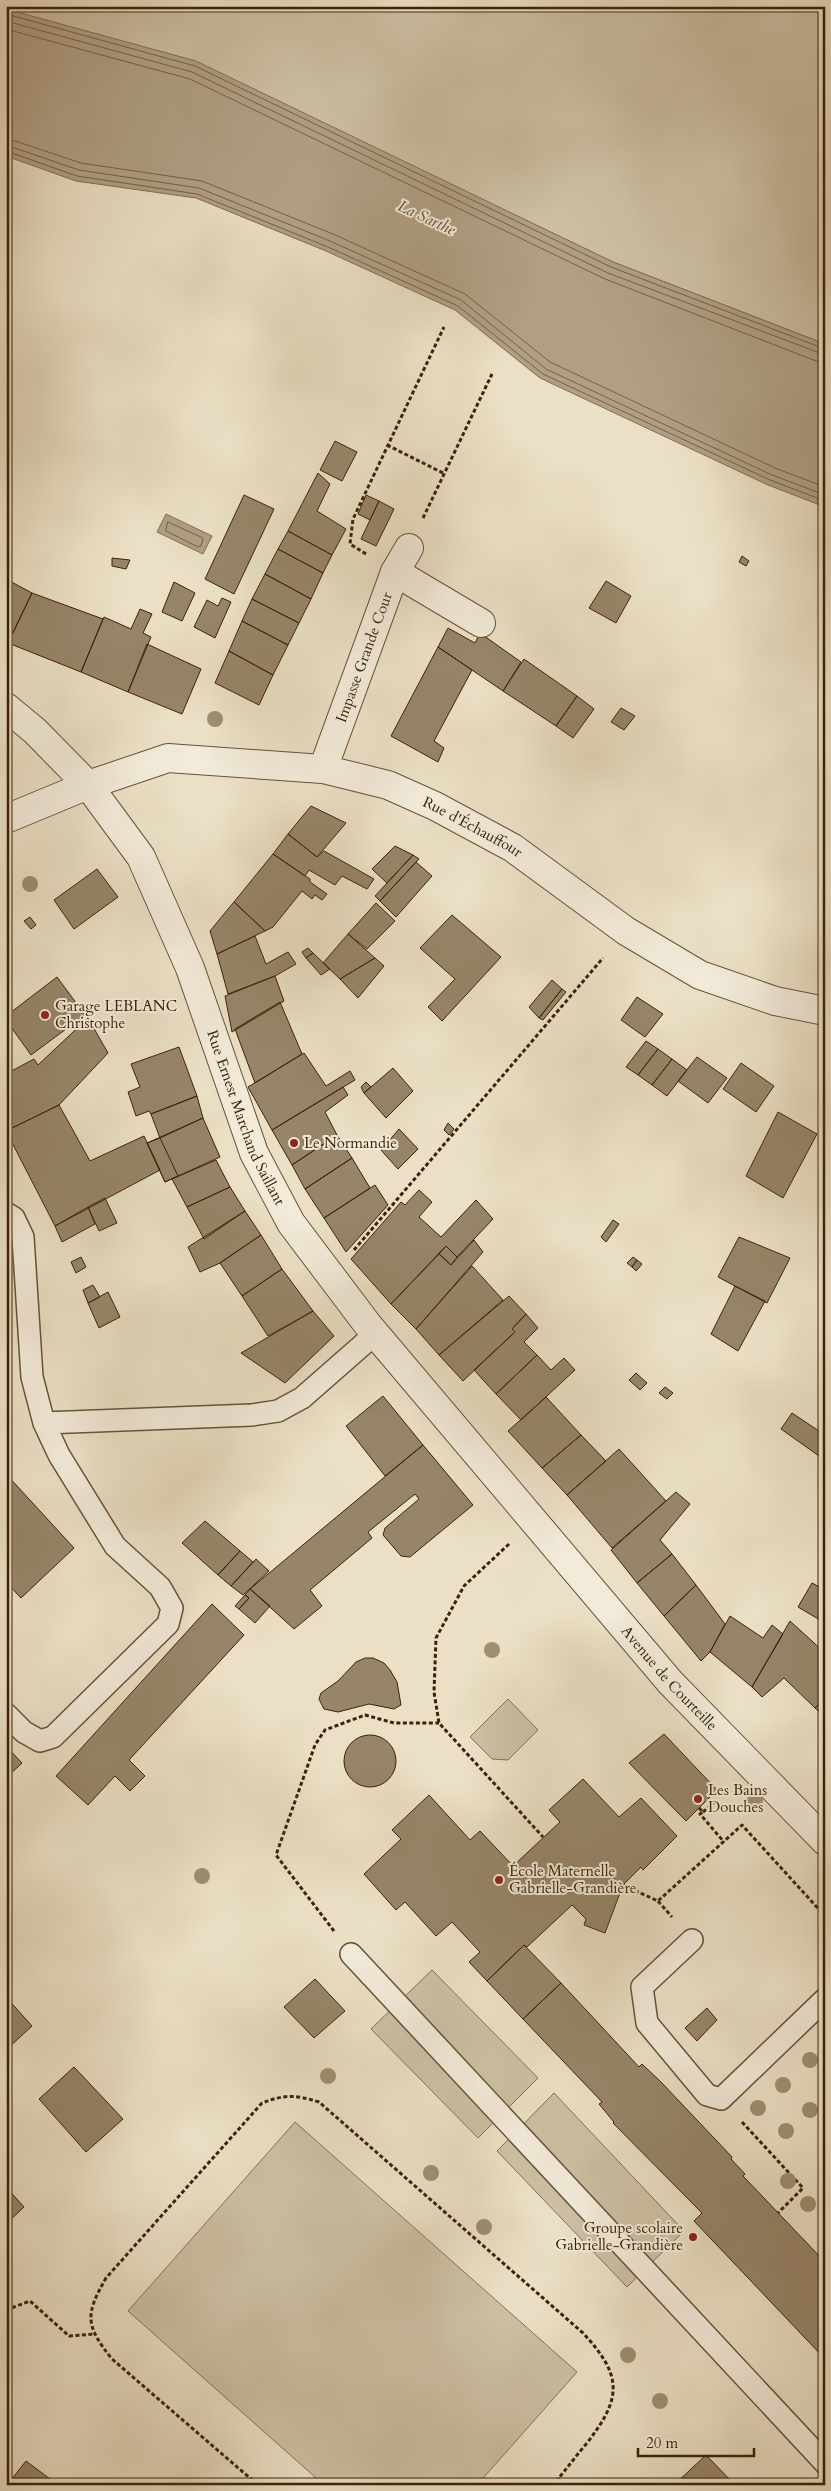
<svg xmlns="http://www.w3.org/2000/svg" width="831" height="2491" font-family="Cardo,serif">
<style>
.green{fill:#cdc0a5;stroke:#847156}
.water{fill:#b09f85;stroke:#826d52}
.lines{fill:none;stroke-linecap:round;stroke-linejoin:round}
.shore{stroke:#766046;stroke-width:1}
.building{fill:#97856a;stroke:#3c2206}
.service-casing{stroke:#685236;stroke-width:24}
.minor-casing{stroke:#685236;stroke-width:30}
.tertiary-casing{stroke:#685236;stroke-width:30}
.path{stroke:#3c2206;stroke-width:3;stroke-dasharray:4 2.5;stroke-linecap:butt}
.service{stroke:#f2ebda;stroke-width:21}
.minor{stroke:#f2ebda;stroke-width:28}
.tertiary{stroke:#f2ebda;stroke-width:28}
.tree{fill:#9f8e72}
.poi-dot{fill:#8f2418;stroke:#f2ebda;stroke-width:2}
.labels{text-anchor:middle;stroke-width:4;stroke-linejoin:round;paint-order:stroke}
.street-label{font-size:15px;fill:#3c2206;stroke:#f2ebda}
.poi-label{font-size:15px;fill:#3c2206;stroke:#f2ebda;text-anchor:start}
.water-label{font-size:16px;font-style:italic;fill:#654e32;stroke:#f2ebda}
</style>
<rect width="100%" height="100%" fill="#ebe0c6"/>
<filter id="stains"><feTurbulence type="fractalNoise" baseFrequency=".004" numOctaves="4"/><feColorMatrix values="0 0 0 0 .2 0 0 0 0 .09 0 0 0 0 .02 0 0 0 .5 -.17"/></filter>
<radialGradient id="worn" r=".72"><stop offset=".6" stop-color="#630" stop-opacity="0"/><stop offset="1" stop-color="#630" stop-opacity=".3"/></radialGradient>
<path class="green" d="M6 6H825V344L613 262 408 164 6 9Z
M508 1699 538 1730 508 1760 492 1759 470 1737Z
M432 1970 538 2078 478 2138 371 2029Z
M554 2093 684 2231 627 2287 497 2151Z
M295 2122 577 2372 477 2485H324L128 2311Z"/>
<path class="water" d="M6 9 196 61 613 262 825 344V507L768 485 540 378 455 310 326 251 196 198 76 181 6 156Z
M166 514 212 536 203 554 157 532Z"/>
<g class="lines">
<path class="shore" d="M6 14 195 66 611 267 825 349
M6 21 192 72 608 273 825 355
M6 29 190 79 605 279 816 361 825 363
M6 138 81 163 202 181 333 234 465 294 550 362 775 468 825 487
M6 145 79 170 199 188 330 241 461 300 546 369 772 475 825 495
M6 151 77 176 197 194 328 247 458 306 543 374 770 480 825 501
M168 522 203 538 201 546 198 547 166 531Z"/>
</g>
<path class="building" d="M335 441 357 452 342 481 320 470Z
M318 473 330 484 317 511 346 529 332 555 288 531Z
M244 495 274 509 234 594 205 579Z
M366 495 379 501 370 520 358 514Z
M379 501 394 509 376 546 361 539Z
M288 531 332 555 323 573 278 549Z
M278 549 323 573 311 599 265 574Z
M742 556 749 561 746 566 739 562Z
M112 558 130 560 126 569 112 566Z
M265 574 311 599 299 623 252 599Z
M6 579 32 593 8 643 6 642Z
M606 581 631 596 616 623 589 608Z
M174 582 195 593 182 621 162 612Z
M32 593 103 619 81 672 8 643Z
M222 598 231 602 215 638 194 627 207 600 218 606Z
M252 599 299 623 288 645 242 621Z
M140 609 152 614 143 633 151 637 128 692 81 672 104 617 131 629Z
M242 621 288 645 273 675 229 651Z
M448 628 475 643 480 633 521 662 503 691 438 647Z
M147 644 201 669 182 714 128 692Z
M438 647 472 670 434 741 444 748 438 762 391 736Z
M229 651 273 675 259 705 215 683Z
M524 659 577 696 556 726 503 691Z
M577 696 594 709 573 738 556 726Z
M621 708 635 716 624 730 611 722Z
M311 806 346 823 317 857 288 834Z
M288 834 317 857 324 851 374 879 367 889 342 876 335 885 309 870 305 876 273 854Z
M395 846 413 855 387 883 372 869Z
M273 854 310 879V882L327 894 322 900 315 895 312 899 302 891 273 927 265 931 234 902Z
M413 855 419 859 380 901 375 896Z
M416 862 432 876 396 917 380 901Z
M97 869 118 897 74 929 54 900Z
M234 902 265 931 217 954 210 931Z
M376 903 395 921 367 949 348 934Z
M452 915 501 957 442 1021 428 1007 455 979 420 948Z
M30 917 36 925 31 929 24 921Z
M348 934 375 958 340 979 323 963Z
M255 936 266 964 288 952 296 964 275 976 228 994 217 954Z
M308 948 313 953 306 958 302 952Z
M313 953 330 969 321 975 306 958Z
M375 958 384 966 358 998 340 979Z
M275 976 284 1001 232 1032 225 996Z
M57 977 85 1015 31 1055 6 1020V1016Z
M552 980 562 989 539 1018 529 1007Z
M562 989 566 992 543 1020 539 1018Z
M637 997 663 1014 645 1037 621 1020Z
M280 1002 302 1054 255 1083 235 1029Z
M88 1018 108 1053 59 1105 6 1131V1074L34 1059 38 1065Z
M646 1041 658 1049 638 1075 626 1067Z
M179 1047 197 1096 151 1114 149 1111 136 1116 128 1092 140 1087 131 1064Z
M658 1049 672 1059 652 1085 638 1075Z
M304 1053 326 1086 350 1071 355 1080 272 1130 248 1087Z
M697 1057 727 1078 708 1103 678 1081Z
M672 1059 687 1070 667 1096 652 1085Z
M741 1063 774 1086 756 1112 723 1089Z
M393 1068 413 1091 386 1118 364 1093Z
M366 1082 371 1087 364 1093 361 1087Z
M343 1087 348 1095 325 1112 337 1135 292 1165 272 1130Z
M197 1096 203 1118 160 1138 151 1114Z
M59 1105 90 1161 144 1136 160 1170 55 1226 6 1131Z
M778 1112 817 1134 783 1198 746 1176Z
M203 1118 220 1157 165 1182 147 1143Z
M448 1123 454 1129 449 1135 444 1130Z
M399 1129 418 1149 398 1169 381 1150Z
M337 1135 352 1158 305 1189 292 1165Z
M160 1138 178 1176 165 1182 147 1143Z
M352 1158 370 1188 324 1218 305 1189Z
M216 1160 230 1187 187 1207 172 1179Z
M375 1185 388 1205 346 1252 324 1218Z
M230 1187 245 1211 204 1239 187 1207Z
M419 1190 432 1202 419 1217 441 1237 476 1200 493 1219 457 1257 446 1246 391 1304 351 1259 401 1202 405 1205Z
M105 1198 117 1223 99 1231 88 1207Z
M88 1207 95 1224 62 1242 55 1226Z
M245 1211 261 1235 220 1263 200 1272 188 1247Z
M613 1220 619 1224 606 1242 601 1237Z
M261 1235 282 1269 242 1296 220 1263Z
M739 1237 790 1258 767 1303 718 1277Z
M474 1240 483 1252 416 1329 391 1304 439 1254 451 1265Z
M446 1246 457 1257 451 1265 439 1254Z
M81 1257 86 1267 76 1273 71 1262Z
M633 1257 637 1260 632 1267 627 1263Z
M637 1260 642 1264 636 1271 632 1267Z
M472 1266 503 1300 439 1355 416 1329Z
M282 1269 313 1311 268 1336 242 1296Z
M93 1285 100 1297 88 1303 83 1290Z
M735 1286 765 1301 738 1351 711 1334Z
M108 1292 120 1317 99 1328 88 1303Z
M509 1296 526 1314 512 1329 515 1332 463 1381 439 1355Z
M313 1311 334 1336 285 1383 241 1353Z
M526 1314 538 1328 524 1342 537 1355 496 1394 474 1370 515 1332 512 1329Z
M537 1355 551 1370 564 1358 575 1370 521 1420 496 1394Z
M636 1373 647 1383 640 1390 629 1380Z
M665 1387 673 1393 667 1399 659 1393Z
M383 1396 423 1445 385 1476 346 1426Z
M546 1397 581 1435 542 1468 508 1431Z
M792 1413 825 1435V1445L819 1456 781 1429Z
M581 1435 606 1461 567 1495 542 1468Z
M423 1445 473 1505 410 1557 401 1556 383 1535 385 1528 419 1499 415 1494 368 1532 372 1538 310 1590 322 1606 294 1629 250 1589Z
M619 1449 666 1501 612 1548 567 1495Z
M6 1474 74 1548 21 1598 6 1582Z
M676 1492 690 1504 660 1540 672 1554 637 1583 611 1550Z
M205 1521 240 1551 218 1575 182 1543Z
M240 1551 253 1562 231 1586 218 1575Z
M672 1554 696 1585 664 1616 637 1583Z
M256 1559 269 1571 243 1595 231 1586Z
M812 1583 825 1590V1610L820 1620 798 1607Z
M696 1585 725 1624 710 1652 701 1661 664 1616Z
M250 1589 270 1606 255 1623 239 1609 249 1598 245 1595Z
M245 1595 249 1598 239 1609 235 1606Z
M212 1604 244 1635 129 1760 145 1776 130 1791 115 1776 88 1805 56 1776Z
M730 1616 763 1638 772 1625 783 1634 752 1687 710 1652Z
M790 1621 825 1653V1698L815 1708 784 1678 762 1697 752 1687Z
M365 1658H373L384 1663 390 1670 397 1682 401 1705 394 1709 369 1704 338 1712 324 1709 319 1699 321 1693 338 1681 356 1662Z
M825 1698V1717L815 1708Z
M664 1734 717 1790 686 1821 629 1763Z
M344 1761a26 26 0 1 1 52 0a26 26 0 1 1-52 0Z
M6 1746 22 1763 6 1778Z
M583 1779 619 1817 641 1798 677 1836 643 1870 641 1867 623 1885 605 1933 584 1925 586 1919 572 1905 527 1947 524 1945 487 1981 469 1962 480 1952 452 1922 436 1936 405 1902 396 1910 364 1874 401 1839 392 1830 429 1795 470 1840 480 1831 513 1866 560 1822 549 1810Z
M524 1945 561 1983 523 2019 487 1981Z
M315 1979 345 2011 314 2038 284 2007Z
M561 1983 639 2067 642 2064 661 2082 732 2157 731 2159 745 2174 743 2176 825 2262V2359L694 2221 702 2213 613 2123 614 2122 599 2104 602 2102 523 2019Z
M6 1997 32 2026 6 2050Z
M707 2008 717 2020 697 2041 685 2028Z
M74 2067 123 2119 86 2152 39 2099Z
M6 2187 24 2207 6 2224Z
M706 2455 735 2485H674Z
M26 2461 58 2485H7Z"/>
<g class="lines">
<g class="service-casing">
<path id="service" d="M6 1213 14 1218 23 1237 32 1377 44 1423 59 1455 115 1546 160 1587 172 1608 168 1624 53 1737 40 1741 24 1732 6 1714
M44 1423 252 1415 278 1411 302 1398 375 1334
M692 1940 642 1987 647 2023 707 2095 721 2099 825 1999
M351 1954 825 2463"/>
</g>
<g class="minor-casing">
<g id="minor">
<path d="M395 572 481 623"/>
<path id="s1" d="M323 769 395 572 409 548"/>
</g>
</g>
<g class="tertiary-casing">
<g id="tertiary">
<path id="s2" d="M6 707 35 731 88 785 141 857 190 968 254 1153 291 1223 368 1325 670 1682 825 1841"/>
<path id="s3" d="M6 819 88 785 168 758 323 769 388 785 435 806 513 848 626 931 700 975 775 1001 825 1011"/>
</g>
</g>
<path class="path" d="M387 445 445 474
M423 518 492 374
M366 554 350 544 353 519 444 327
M354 1250 603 958
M509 1544 464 1586 436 1638 434 1692 439 1723 543 1837
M699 1808 703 1812 700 1814 724 1842
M703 1812 716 1801 724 1810 730 1804
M623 1885 658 1901 742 1825 825 1916
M658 1901 672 1917
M334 1931 276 1855 315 1745 325 1730 365 1715 394 1723H439
M742 2122 803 2188 778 2213
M6 2310 30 2301 69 2336 94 2334
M558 2478 563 2485
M258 2485 112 2359C85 2325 85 2315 106 2278L262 2103C285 2094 296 2095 319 2102L583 2333C623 2376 622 2398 587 2443 575 2457 565 2471 553 2485"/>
<use href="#service" class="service"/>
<use href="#minor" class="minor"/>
<use href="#tertiary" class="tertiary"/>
</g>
<g class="tree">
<circle cx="215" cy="719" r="8"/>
<circle cx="30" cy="884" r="8"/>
<circle cx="492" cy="1650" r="8"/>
<circle cx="755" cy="1800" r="8"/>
<circle cx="202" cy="1876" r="8"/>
<circle cx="810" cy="2060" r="8"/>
<circle cx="328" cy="2076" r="8"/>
<circle cx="783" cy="2085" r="8"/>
<circle cx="758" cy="2108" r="8"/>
<circle cx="810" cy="2110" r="8"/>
<circle cx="786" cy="2131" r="8"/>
<circle cx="431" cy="2173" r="8"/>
<circle cx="788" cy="2181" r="8"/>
<circle cx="808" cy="2204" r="8"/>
<circle cx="484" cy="2227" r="8"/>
<circle cx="628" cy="2355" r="8"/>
<circle cx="660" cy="2401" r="8"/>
</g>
<g class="poi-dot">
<circle cx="45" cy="1015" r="5"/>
<circle cx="294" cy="1143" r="5"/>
<circle cx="698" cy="1799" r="5"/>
<circle cx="499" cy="1880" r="5"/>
<circle cx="693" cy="2237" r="5"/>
</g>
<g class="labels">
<g class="street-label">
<text dy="5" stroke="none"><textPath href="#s1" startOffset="119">Impasse Grande Cour</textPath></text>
<text dy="5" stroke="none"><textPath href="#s3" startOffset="490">Rue d'Échauffour</textPath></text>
<text dy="5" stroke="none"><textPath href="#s2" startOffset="484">Rue Ernest Marchand Saillant</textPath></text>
<text dy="5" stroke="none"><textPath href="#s2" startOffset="1191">Avenue de Courteille</textPath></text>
</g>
<g class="poi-label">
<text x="55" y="1011">Garage LEBLANC<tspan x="55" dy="17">Christophe</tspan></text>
<text x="304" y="1148">Le Normandie</text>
<text x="708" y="1795">Les Bains<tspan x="708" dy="17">Douches</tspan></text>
<text x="509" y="1876">École Maternelle<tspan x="509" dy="17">Gabrielle-Grandière</tspan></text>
<text x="683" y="2233" text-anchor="end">Groupe scolaire<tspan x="683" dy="17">Gabrielle-Grandière</tspan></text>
</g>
<g class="water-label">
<text transform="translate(427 217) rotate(25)" y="6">La Sarthe</text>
</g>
</g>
<rect width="831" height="2491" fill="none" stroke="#ebe0c6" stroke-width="25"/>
<rect x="8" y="8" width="816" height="2476" fill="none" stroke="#3c2206" stroke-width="2.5"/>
<rect x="12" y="12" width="806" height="2466" fill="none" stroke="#3c2206"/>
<path d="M638 2448v8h116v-8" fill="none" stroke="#3c2206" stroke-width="2.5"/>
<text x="646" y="2448" font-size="15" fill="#3c2206" stroke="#f2ebda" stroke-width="4" paint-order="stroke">20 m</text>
<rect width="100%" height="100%" filter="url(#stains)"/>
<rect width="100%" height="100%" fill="url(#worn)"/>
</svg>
